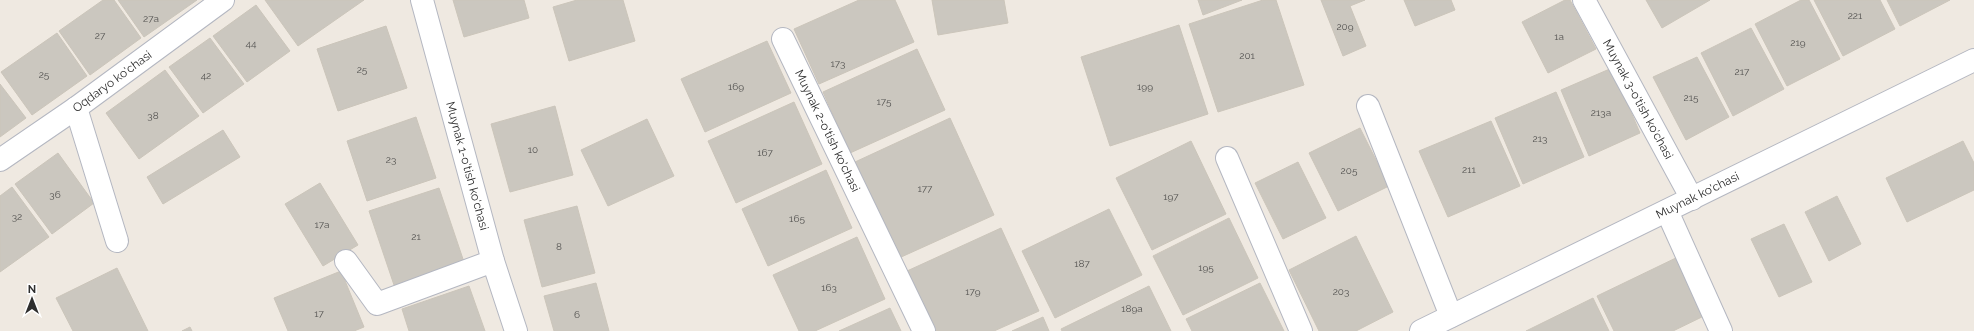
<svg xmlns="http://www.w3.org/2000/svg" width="1974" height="331" font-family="Raleway,sans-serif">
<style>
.building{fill:#cbc7bf;stroke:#cbc5ba}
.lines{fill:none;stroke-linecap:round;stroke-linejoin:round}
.minor-casing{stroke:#b4b7c1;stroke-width:24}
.minor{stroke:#fff;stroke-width:22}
.labels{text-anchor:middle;stroke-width:3.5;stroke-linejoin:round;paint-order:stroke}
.number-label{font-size:10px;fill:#555452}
.street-label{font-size:12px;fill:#2e2e2e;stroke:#fff}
</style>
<rect width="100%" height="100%" fill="#efe9e1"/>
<path class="building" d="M103 0H114L141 38 90 75 59 31Z
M118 0H197L144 37Z
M265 0H364L298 46Z
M453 0H524L529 18 464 37Z
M577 0H623L635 41 569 61 553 7Z
M859 0H895L914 42 819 84 794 29Z
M932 0H1004L1008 23 938 35Z
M1198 0H1242L1203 15Z
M1263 0H1276L1304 85 1218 112 1189 24Z
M1321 0H1365L1350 6 1366 46 1343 56Z
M1404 0H1451L1455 10 1415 26Z
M1565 0H1570L1596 49 1548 73 1522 22Z
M1646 0H1710L1662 28Z
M1801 0H1809L1840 59 1787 86 1755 24Z
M1814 0H1880L1895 29 1843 56Z
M1887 0H1950L1900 26Z
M256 5 290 51 247 82 213 36Z
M1179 25 1208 114 1110 146 1081 57Z
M386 26 407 88 338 111 317 49Z
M1751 28 1784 89 1733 116 1701 53Z
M57 33 87 76 32 115 1 72Z
M210 38 244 84 203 113 169 67Z
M767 41 791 93 705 132 681 79Z
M917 49 945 110 850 153 823 92Z
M1697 57 1729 117 1686 140 1653 77Z
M1612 68 1640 133 1589 156 1561 90Z
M165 70 199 116 139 159 106 113Z
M0 84 26 118 0 137Z
M1556 92 1584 157 1523 184 1495 118Z
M794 102 822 164 736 203 708 141Z
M555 106 573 175 510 192 491 124Z
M416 117 436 178 367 201 347 141Z
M950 118 994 215 899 258 855 162Z
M647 119 674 176 608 206 581 150Z
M1491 121 1520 186 1448 217 1419 151Z
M1360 128 1389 186 1338 211 1309 153Z
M223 130 240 157 163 204 147 177Z
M1191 141 1226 214 1152 250 1116 178Z
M1963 141 1974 163V190L1907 222 1886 178Z
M58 153 94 203 52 234 15 184Z
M1298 162 1326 218 1283 239 1255 183Z
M826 170 852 228 768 266 742 209Z
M320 183 358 245 323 266 285 204Z
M12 187 49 237 0 272V196Z
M439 188 464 262 394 285 369 211Z
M1837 196 1861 244 1829 261 1805 212Z
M577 206 595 273 542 287 524 220Z
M1109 209 1142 275 1055 318 1022 251Z
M1229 218 1258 278 1183 315 1153 256Z
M1784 224 1812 282 1779 297 1751 239Z
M1001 228 1039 311 994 331H934L907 271Z
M1356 236 1393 312 1356 331H1319L1289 270Z
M857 237 885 299 815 331H799L773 275Z
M1680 256 1708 314 1673 331H1614L1597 296Z
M117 268 148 331H73L56 298Z
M341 271 364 327 354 331H288L274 298Z
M596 283 609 331H554L544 296Z
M1260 283 1284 331H1192L1186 319Z
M469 286 485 331H409L402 309Z
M1149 286 1171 331H1062L1061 329Z
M1593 298 1609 331H1526Z
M890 308 901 331H839Z
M1043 317 1049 331H1012Z
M190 327 192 331H182Z"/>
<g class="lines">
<g class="minor-casing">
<g id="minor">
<path id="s1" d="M422 0 493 261 516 331"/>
<path id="s2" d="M1584 0 1692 199"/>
<path id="s3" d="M783 39 924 331"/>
<path d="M1368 106 1451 316"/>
<path d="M76 108 117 241"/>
<path d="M1227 158 1301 331"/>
<path id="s4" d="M0 160 76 108 223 0"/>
<path d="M1667 211 1721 331"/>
<path d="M346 261 377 304 493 261"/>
<path id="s5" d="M1421 331 1974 60"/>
</g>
</g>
<use href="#minor" class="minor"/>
</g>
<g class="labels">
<g class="number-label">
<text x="1855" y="19">221</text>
<text x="151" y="22">27a</text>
<text x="1345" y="30">209</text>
<text x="100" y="39">27</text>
<text x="1559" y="40">1a</text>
<text x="1798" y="46">219</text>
<text x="251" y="47">44</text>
<text x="1247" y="59">201</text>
<text x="838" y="67">173</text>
<text x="362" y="73">25</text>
<text x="1742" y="75">217</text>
<text x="44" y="78">25</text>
<text x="206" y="79">42</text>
<text x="736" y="90">169</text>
<text x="1145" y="90">199</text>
<text x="1691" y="101">215</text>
<text x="884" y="105">175</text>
<text x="1601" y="116">213a</text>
<text x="153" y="119">38</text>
<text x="1540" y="142">213</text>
<text x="533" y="153">10</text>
<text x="765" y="156">167</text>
<text x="391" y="163">23</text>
<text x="1469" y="173">211</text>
<text x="1349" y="174">205</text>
<text x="925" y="192">177</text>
<text x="55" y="198">36</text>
<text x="1171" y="200">197</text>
<text x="17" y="220">32</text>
<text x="797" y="222">165</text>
<text x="322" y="228">17a</text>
<text x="416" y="240">21</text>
<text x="559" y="250">8</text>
<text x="1082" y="267">187</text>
<text x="1206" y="271">195</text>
<text x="829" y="291">163</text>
<text x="973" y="295">179</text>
<text x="1341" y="295">203</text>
<text x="1132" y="312">189a</text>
<text x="319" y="317">17</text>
<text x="577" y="318">6</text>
</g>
<g class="street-label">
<text dy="4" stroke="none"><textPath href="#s4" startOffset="137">Oqdaryo ko'chasi</textPath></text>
<text dy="4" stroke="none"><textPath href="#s2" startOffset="113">Muynak 3-o'tish ko'chasi</textPath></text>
<text dy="4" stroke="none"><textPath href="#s3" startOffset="102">Muynak 2-o'tish ko'chasi</textPath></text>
<text dy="4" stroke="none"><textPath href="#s1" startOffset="172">Muynak 1-o'tish ko'chasi</textPath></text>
<text dy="4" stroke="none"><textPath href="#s5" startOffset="308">Muynak ko'chasi</textPath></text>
</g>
</g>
<g transform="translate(32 299)" stroke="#ffffff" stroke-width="3" paint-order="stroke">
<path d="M0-3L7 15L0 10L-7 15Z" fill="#2e2e2e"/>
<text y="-6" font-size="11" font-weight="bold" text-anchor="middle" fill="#2e2e2e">N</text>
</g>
</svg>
